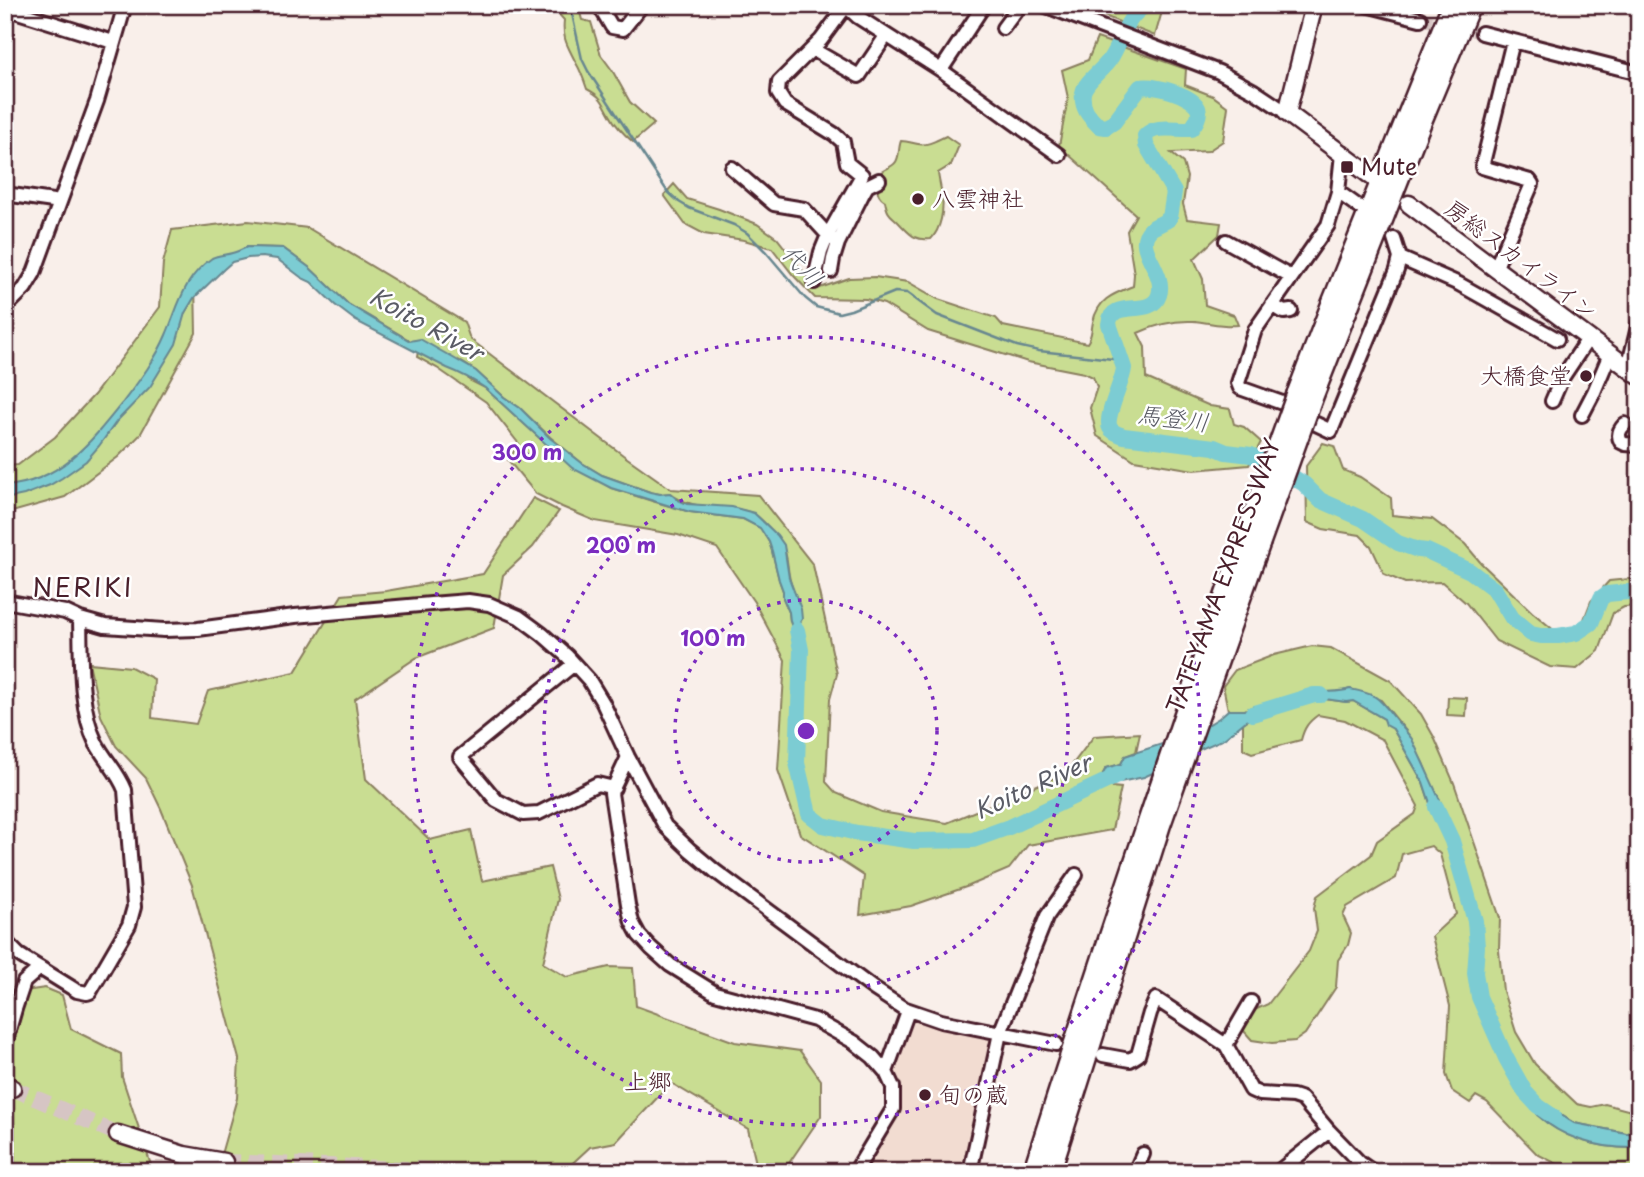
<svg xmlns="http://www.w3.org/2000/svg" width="1644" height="1177" font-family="'Playpen Sans','Klee One',sans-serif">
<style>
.built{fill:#f2dcd1}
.green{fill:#c9dd92;stroke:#8a7e5e;stroke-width:2;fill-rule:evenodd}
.water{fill:#7bccd3;stroke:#678790;stroke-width:2}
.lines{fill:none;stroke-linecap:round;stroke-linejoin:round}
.stream{stroke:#678790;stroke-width:2.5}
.river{stroke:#7bccd3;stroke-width:16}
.minor-tunnel{stroke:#d6c5c4;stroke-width:12;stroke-dasharray:12 6;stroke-linecap:butt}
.major-tunnel{stroke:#d6c5c4;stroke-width:16;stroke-dasharray:16 8;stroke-linecap:butt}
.minor-casing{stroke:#4a1f2b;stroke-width:18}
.major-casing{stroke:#4a1f2b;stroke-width:21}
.highway-casing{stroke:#4a1f2b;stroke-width:24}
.minor{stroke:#fff;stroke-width:12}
.major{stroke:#fff;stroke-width:16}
.highway{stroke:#fff;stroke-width:19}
.highway-bridge-casing{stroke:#4a1f2b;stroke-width:24;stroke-linecap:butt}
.highway-bridge{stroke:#fff;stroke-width:19}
.ring{fill:none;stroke:#7b2cbf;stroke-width:3.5;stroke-dasharray:3.5 7}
.poi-dot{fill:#4a1f2b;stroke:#fff;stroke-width:2.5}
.labels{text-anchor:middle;stroke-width:5;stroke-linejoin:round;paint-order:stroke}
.poi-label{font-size:23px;fill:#4a1f2b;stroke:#fff;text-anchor:start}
.street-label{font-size:23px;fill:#4a1f2b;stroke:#fff}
.water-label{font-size:24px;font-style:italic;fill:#5b5c66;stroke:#fff}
.neighbourhood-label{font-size:24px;fill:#4a1f2b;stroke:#fff}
.quarter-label{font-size:26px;letter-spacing:2px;fill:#4a1f2b;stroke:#fff}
.centre{fill:#7b2cbf;stroke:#fff;stroke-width:3.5}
.ring-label{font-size:21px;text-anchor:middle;font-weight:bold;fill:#7b2cbf;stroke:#fff;stroke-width:5;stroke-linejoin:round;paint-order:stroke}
</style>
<rect width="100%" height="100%" fill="#f9efea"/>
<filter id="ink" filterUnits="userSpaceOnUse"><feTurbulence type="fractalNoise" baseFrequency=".0143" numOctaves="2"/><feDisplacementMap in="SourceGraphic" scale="14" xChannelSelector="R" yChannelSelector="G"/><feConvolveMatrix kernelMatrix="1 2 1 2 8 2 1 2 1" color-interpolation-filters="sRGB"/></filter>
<g filter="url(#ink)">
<path class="built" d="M909 1017H913L993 1036 965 1168 962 1172H865L897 1116 899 1096 891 1074Z"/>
<path class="green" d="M555 5H578L582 20 591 22 601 55 612 70 630 102 654 124 633 142C625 135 615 125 610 115 602 101 602 97 587 89 584 80 581 71 576 63 568 46 562 40 564 20L554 9Z
M1112 5H1173L1163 8 1155 36 1099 14Z
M1097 38 1186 69 1185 85 1213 96 1228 107 1223 141 1208 151 1171 153 1183 163 1187 177 1183 204 1187 219 1221 223 1219 235 1194 259 1203 279 1205 305 1234 315 1238 325C1222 327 1209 322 1193 321 1173 320 1155 325 1138 333L1145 347 1146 378 1210 406 1230 409 1234 424 1244 427 1261 442 1249 465 1194 470 1134 460 1097 436 1090 408 1097 387 1093 377 1084 373 1028 362 928 331 884 304 866 299 815 298 793 275 772 248 744 240 704 234 685 224 664 195 674 184 687 199 719 209 757 224 777 238 817 289 849 278 875 277 908 282 938 299 996 318 1003 326 1087 343C1092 336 1091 331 1093 322 1098 299 1113 294 1133 286L1134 274 1127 231 1136 215 1059 146 1068 98 1062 70 1088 60Z
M946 136 959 145 951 165 938 173C939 181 941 188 942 196 944 210 941 229 931 239 915 241 911 235 901 225 891 214 888 217 885 201 874 195 877 183 880 173 884 169 892 167 895 163 900 158 898 148 901 141 908 141 912 143 918 144 928 146 937 140 946 136Z
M248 221 308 228 464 322 470 339 623 455 671 489 758 495 813 565 837 674 830 699 826 782 836 793 881 812 947 823 1066 773 1094 736 1140 733 1136 752 1125 756 1121 764 1106 768 1101 777V786L1121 788 1112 830 1028 845 1009 869 969 886 911 906 860 915 864 876 800 834 778 770 785 660 754 602 717 548 678 535 595 521 562 507 536 494 508 460 519 444 486 402 437 368 417 357 420 340 411 341 348 304 310 268 283 248 247 247 195 280 196 333 140 435 118 457 65 497 5 514V466L18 465 55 437 94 395 160 307 163 263 172 230ZM460 361 476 371 504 397 520 408 550 437 582 463 602 475 650 492 660 494 670 493C693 513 726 502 752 513 759 515 778 537 782 544 788 553 787 569 790 580 793 594 804 612 798 626H792L790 621 789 612 783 598V591L779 580 772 551 769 542 761 528 743 519 690 512 652 501 611 488 594 478 545 443 485 388 469 380Z
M1323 443 1334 446 1343 470 1360 477 1391 498 1392 515 1432 519 1465 544 1481 563 1532 612 1561 636 1581 627 1591 601 1609 581 1639 578V606L1624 607 1613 613 1599 651 1577 669 1550 667 1496 641 1466 603 1442 582 1405 583 1384 574 1371 546 1360 535 1323 529 1307 522 1306 466Z
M533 498 559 511 533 547 503 575 494 628 416 658 355 699 366 779 430 840 471 830 482 881 550 867 558 899 543 963 567 977 609 967 633 968 636 1006 735 1042 800 1051 821 1080V1116L787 1166 794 1172H758L748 1129 671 1083 616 1142 590 1147 563 1172H216L237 1098 239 1059 192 885 161 809 146 778 116 746 101 716 89 663 131 667 154 679 152 718 196 724 208 691 295 672 342 595 386 591 483 574Z
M1312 646 1331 648 1391 681 1421 714 1434 737 1454 783 1500 918 1499 950 1503 991 1516 1032 1535 1064 1577 1104 1591 1107 1605 1104 1639 1113V1133H1626L1574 1123 1553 1110 1538 1115C1565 1140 1602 1149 1639 1148V1172H1573L1537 1154 1487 1102 1476 1096 1470 1103 1452 1091 1446 1074 1450 1006 1432 936 1456 914 1440 854 1431 846 1402 854 1396 878 1347 907 1343 916 1351 933 1348 945 1338 960 1336 987 1305 1034 1295 1041 1272 1043 1252 1040 1243 1030 1248 1013 1268 1004 1309 951 1317 931 1314 908 1317 896 1371 855 1377 841 1415 814 1418 806 1383 740 1345 720 1318 715C1308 722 1304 728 1301 740L1252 753 1243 749V723L1256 715 1262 706H1254L1245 710H1228L1223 686 1235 670 1274 655ZM1350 689 1381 700 1406 731 1423 763 1436 796 1449 820 1432 809 1423 782 1393 729 1384 719 1353 701 1346 702 1325 699 1328 693 1340 692Z
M1448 697 1467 698 1466 716 1447 715Z
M45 988 62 995 71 1029 121 1054 122 1077 151 1165 155 1172H5V1089L14 1035 25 991Z"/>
<path class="water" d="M247 247 283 248 310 268 348 304 410 341 420 339 476 371 504 397 520 408 550 438 582 463 602 475 650 492 660 494 670 493 678 500 687 504 732 507 754 513 777 535 784 545 789 578 801 609 802 619 798 626 801 650 797 643 790 621 789 612 783 598V591L779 580 772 551 769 542 760 528 743 519 690 512 611 488 572 468 485 388C473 380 460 373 447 368L356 321 335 305 311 282 302 278 277 259 262 257 248 258 232 262 224 269 194 298 185 313 176 344 150 387 117 421 99 446 86 461 62 478 50 485 24 495 5 499V486C60 482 91 442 123 402 139 381 156 359 166 335 179 305 183 278 212 258 218 255 226 255 232 253 237 252 242 249 247 247Z
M1350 689C1375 694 1378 696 1393 716 1399 724 1406 731 1412 739L1449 820 1444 825 1432 809 1423 782 1393 729 1386 725 1384 719 1353 701 1346 702 1325 699 1318 701H1305L1303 698C1313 689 1335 694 1350 689Z
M1254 706 1271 709 1252 716 1224 739 1194 752 1203 728 1219 718 1228 710H1245Z
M1165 743 1155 772 1144 777 1101 786 1098 784 1106 768 1121 764 1125 756Z
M1538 1106 1553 1110 1574 1123 1626 1133H1639V1148C1602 1149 1565 1140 1537 1115Z"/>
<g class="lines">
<path class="stream" d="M570 5 582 59 588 71 667 191 679 202 689 208 734 225 747 233 766 252 805 298 816 307 839 313 851 310 895 292 907 293 937 315 1017 346 1039 351 1122 360"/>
<path class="river" d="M1146 5C1125 17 1122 41 1110 59 1102 71 1085 81 1083 93 1081 108 1089 116 1099 126L1106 127 1114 122 1140 87C1153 84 1193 95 1198 108 1201 115 1195 124 1191 129 1177 130 1154 124 1145 136L1146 145 1174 192 1170 218C1164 223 1156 225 1151 229 1131 247 1167 271 1159 295 1151 319 1111 297 1109 324L1124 368C1123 382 1104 417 1110 428 1113 433 1119 434 1124 436L1214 447 1226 452 1251 455 1275 466 1304 484 1320 500 1363 519 1398 543 1418 550 1427 551 1470 571 1495 590 1512 618 1531 634 1541 636H1558L1576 633 1591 623 1601 598 1607 594 1639 591
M797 630 801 650 797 763 809 814 823 825 857 833 914 841 973 840 1009 827 1117 776
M1252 714 1314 695H1321
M1436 807 1452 841 1475 921 1477 947 1475 973 1479 997 1506 1058 1525 1092 1538 1106 1554 1117"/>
<path class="minor-tunnel" d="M1420 19 1482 33"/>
<path class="major-tunnel" d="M12 1088 118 1134
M224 1162 485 1172"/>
<g class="minor-casing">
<path id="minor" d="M599 5 612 27 623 29 642 5
M845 5 858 17 941 70 1059 155
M1044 5 1219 72 1254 91 1287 113
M1366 5 1420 19
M5 8 113 42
M1003 28 1020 5
M1482 33 1639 73
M812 49 859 76 886 36
M941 70 984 5
M732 168 774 204 804 209 828 235 838 243
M1338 192 1359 207
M5 194 60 202
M1226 241 1291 277
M1400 258 1459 284 1557 339
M1495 269 1532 184 1530 181 1482 167 1513 41
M831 271 833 259 838 243 863 193 867 186 879 180
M814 282 821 252 828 235 862 175 847 163 843 142 834 134 785 104 778 93 779 82 821 40 846 6
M1272 305 1284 312 1291 311
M5 308 25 288 34 273 97 101 125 5
M1628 368 1639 323
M1552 401 1562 378 1588 339
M1285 404 1240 388 1238 383 1255 330 1328 225 1338 192 1342 154
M1582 415 1594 392 1610 354
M1314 423 1331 431 1397 270 1400 258 1394 239
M1625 424C1619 430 1617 435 1621 442L1625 444 1639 445
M5 601 65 612 80 619 105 626 164 630 198 629 295 616 431 604 468 601 489 604 519 617 542 634 567 656 589 680 603 703 628 757 665 826 690 850 715 871 874 989 903 1008 941 1021 1056 1044
M574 664 460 757 496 800 523 814 539 813 597 784 614 788
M628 757 611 793 628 905 632 922 639 935 651 948 670 965 715 993 815 1020 854 1042 873 1057 886 1072 893 1087V1109L855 1172
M5 941 19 955 77 991 87 993 90 992 129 925 134 907 125 790C118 772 105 760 96 743 79 708 81 658 80 619
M5 1044 15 1009 24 982 40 968
M1226 1045 1251 1002
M1103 1055 1130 1060 1138 1055 1150 1013 1156 999 1226 1045 1251 1090 1260 1094 1293 1096 1302 1099 1329 1131 1360 1163 1373 1172
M886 1072 908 1011
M970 1172 1000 1033 1047 916 1076 875
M1135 1172 1143 1154
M1278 1172 1329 1131"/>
</g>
<g class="major-casing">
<path id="major" d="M1314 5 1287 113 1374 178
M1409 204 1639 376
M5 1085 12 1088
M118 1134 184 1155 224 1162"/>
</g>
<g class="highway-casing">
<path id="highway" d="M1297 394 1332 303 1452 5
M1312 399 1420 125 1470 5
M1033 1172C1100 959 1172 749 1245 538
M1050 1172 1160 826 1260 543"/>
</g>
<use href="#minor" class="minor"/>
<use href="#major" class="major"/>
<use href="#highway" class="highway"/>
<g class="highway-bridge-casing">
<path id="highway-bridge" d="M1245 538 1297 394
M1260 543 1312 399"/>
</g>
<use href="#highway-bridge" class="highway-bridge"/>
</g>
</g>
<g class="ring">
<circle cx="806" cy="731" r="131"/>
<circle cx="806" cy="731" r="262"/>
<circle cx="806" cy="731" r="394"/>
</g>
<g class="poi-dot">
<rect x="1340" y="160" width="14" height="14" rx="3.5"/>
<circle cx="918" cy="199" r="7"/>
<circle cx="1586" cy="376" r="7"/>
<circle cx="925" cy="1095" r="7"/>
</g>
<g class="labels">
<g class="poi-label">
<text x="1361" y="175">Mute</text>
<text x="932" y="207">八雲神社</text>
<text x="1572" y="384" text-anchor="end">大橋食堂</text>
<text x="939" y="1103">旬の蔵</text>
</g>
<g class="street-label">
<text transform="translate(1521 260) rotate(37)" y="8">房総スカイライン</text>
<text transform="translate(1224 576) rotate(-70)" y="8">TATEYAMA EXPRESSWAY</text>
</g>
<g class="water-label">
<text transform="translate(802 266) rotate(47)" y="8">代川</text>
<text transform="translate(426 325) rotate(29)" y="8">Koito River</text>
<text transform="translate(1173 419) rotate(7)" y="8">馬登川</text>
<text transform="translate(1033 787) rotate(-24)" y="8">Koito River</text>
</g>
<g class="neighbourhood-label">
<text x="648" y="1090">上郷</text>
</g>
<g class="quarter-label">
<text x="83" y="597">NERIKI</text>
</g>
</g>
<circle cx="806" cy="731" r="10" class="centre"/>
<g class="ring-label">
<text x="527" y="460">300 m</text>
<text x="621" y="553">200 m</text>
<text x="713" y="646">100 m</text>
</g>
<rect width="1644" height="1177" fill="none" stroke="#fff" stroke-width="28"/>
<rect x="14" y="14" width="1616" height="1149" fill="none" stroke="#4a1f2b" stroke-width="2.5" filter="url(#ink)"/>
</svg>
